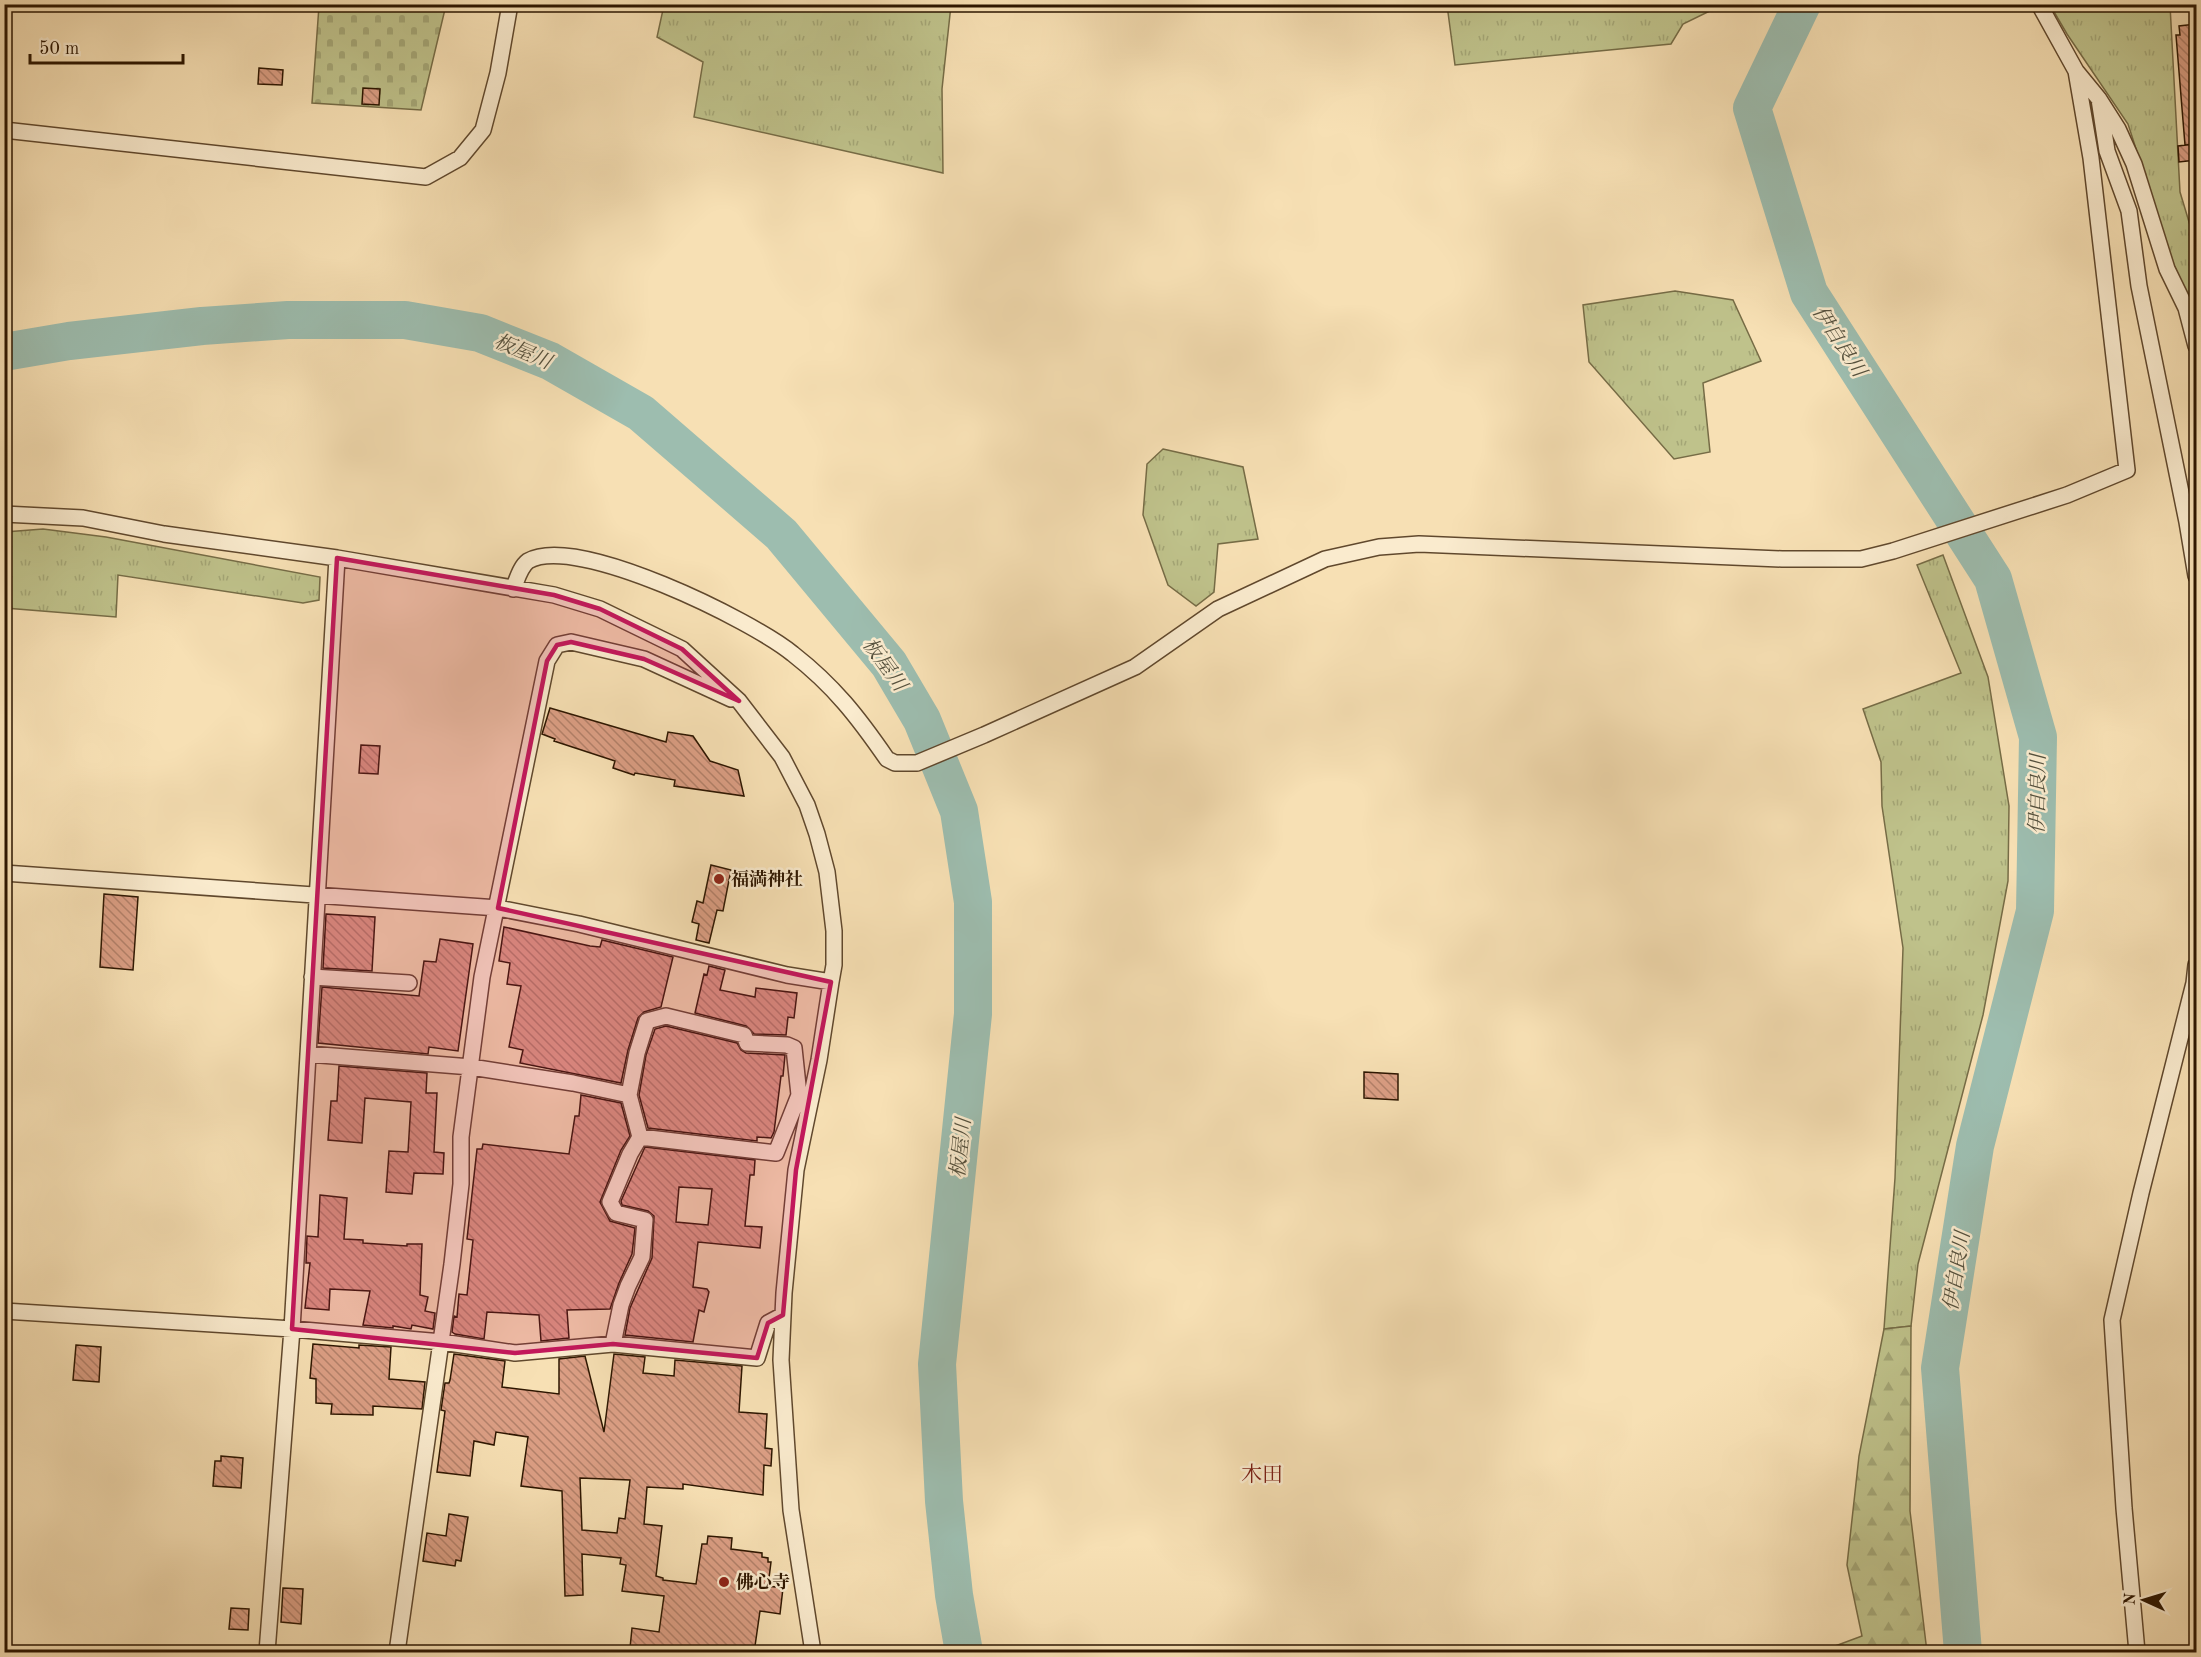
<svg xmlns="http://www.w3.org/2000/svg" width="2201" height="1657" font-family="'Old Standard TT','Noto Serif JP',serif">
<style>
.grass{fill:url(#grass-tufts);stroke:#766c46;stroke-width:1.5}
.forest{fill:url(#forest-firs);stroke:#766c46;stroke-width:1.5}
.cemetery{fill:url(#cemetery-stones);stroke:#766c46;stroke-width:1.5}
.lines{fill:none;stroke-linecap:round;stroke-linejoin:round}
.river{stroke:#9dbdaf;stroke-width:38}
.building{fill:url(#building-back-hatch);stroke:#2d1600;stroke-width:1.5;fill-rule:evenodd}
.street-casing{stroke:#60482d;stroke-width:18}
.street{stroke:#faebce;stroke-width:15}
.marked{fill:#c2185b;fill-opacity:0.2;stroke:#c2185b;stroke-width:4.5;stroke-linejoin:round}
.poi-dot{fill:#8f2418;stroke:#faebce;stroke-width:2}
.labels{text-anchor:middle;stroke-width:5;stroke-linejoin:round;paint-order:stroke}
.poi-label{font-size:18px;font-weight:bold;fill:#2d1600;stroke:#faebce;text-anchor:start}
.water-label{font-size:20px;font-style:italic;fill:#54503d;stroke:#faebce}
.quarter-label{font-size:21px;fill:#7a1f14;stroke:#faebce}
</style>
<defs>
<pattern id="grass-tufts" width="24" height="20" patternUnits="userSpaceOnUse" patternTransform="scale(1.5)"><rect width="24" height="20" fill="#bfc28b"/><path d="M3 7l-1-3M5 7V3M7 7l1-3M15 17l-1-3M17 17v-4M19 17l1-3" fill="none" stroke="#a4a676"/></pattern>
<pattern id="forest-firs" width="22" height="20" patternUnits="userSpaceOnUse" patternTransform="scale(1.5)"><rect width="22" height="20" fill="#bfc28b"/><path d="M5 1l3.5 6h-7zM16 11l3.5 6h-7z" fill="#a4a676"/></pattern>
<pattern id="cemetery-stones" width="16" height="16" patternUnits="userSpaceOnUse" patternTransform="scale(1.5)"><rect width="16" height="16" fill="#bfc28b"/><path d="M2 7V4a2 2 0 0 1 4 0v3zM10 15v-3a2 2 0 0 1 4 0v3z" fill="#a4a676"/></pattern>
<pattern id="building-back-hatch" width="6" height="6" patternUnits="userSpaceOnUse" patternTransform="scale(1.5)"><rect width="6" height="6" fill="#dc9f85"/><path d="M-1 5l2 2M0 0l6 6M5-1l2 2" fill="none" stroke="#b3816a"/></pattern>
</defs>
<rect width="100%" height="100%" fill="#f7e0b4"/>
<filter id="stains"><feTurbulence type="fractalNoise" baseFrequency=".00333" numOctaves="4"/><feColorMatrix values="0 0 0 0 .2 0 0 0 0 .09 0 0 0 0 .02 0 0 0 .5 -.17"/></filter>
<radialGradient id="worn" r=".72"><stop offset=".6" stop-color="#630" stop-opacity="0"/><stop offset="1" stop-color="#630" stop-opacity=".3"/></radialGradient>
<path class="grass" d="M664 5H951L942 89 943 173 694 117 703 62 657 37Z
M1447 5V4L1722 5 1683 24 1671 44 1455 65Z
M2050 5H2170L2180 192 2196 245V320L2191 303 2173 263 2128 124 2067 34Z
M1675 291 1733 300 1761 361 1703 383 1710 452 1674 459 1589 362 1583 305Z
M1163 449 1243 467 1258 539 1218 544 1214 592 1196 606 1168 585 1143 515 1147 464Z
M43 529 106 537 320 577 319 600 303 603 118 575 116 617 5 608V532Z
M1943 555 1988 677 2009 806 2008 881 1983 1015 1918 1264 1911 1326 1884 1329 1895 1178 1903 948 1882 806 1881 762 1863 709 1961 673 1917 565Z"/>
<path class="forest" d="M1911 1326 1910 1511 1927 1652H1819L1862 1636 1847 1565 1859 1456 1884 1329Z"/>
<path class="cemetery" d="M322 4 446 5 421 110 312 103 319 6Z"/>
<g class="lines">
<path class="river" d="M1802 4 1752 108 1809 293 1993 579 2038 737 2035 911 1975 1146 1940 1368 1963 1652
M4 352 69 341 202 326 288 320H405L480 333 550 361 641 413 781 534 889 664 922 720 959 811 973 902V1014L937 1364 944 1501 954 1595 964 1652"/>
</g>
<path class="building" d="M2196 24V160L2179 162 2178 146 2195 144 2185 145 2176 35H2180L2179 26Z
M259 68 283 70 282 85 258 84Z
M363 88 380 89 379 105 362 104Z
M550 708 666 742 668 732 693 736 710 761 738 770 744 796 674 786 675 780 635 773 634 775 613 768 615 761 554 741 555 739 542 734Z
M361 745 380 746 378 774 359 773Z
M711 865 731 870 723 911 717 910 709 943 696 940 699 924 692 922 697 901 703 903Z
M104 894 138 897 133 970 100 967Z
M326 914 375 917 372 971 323 968Z
M504 927 590 946 600 947 602 940 673 957 661 1007 644 1012 638 1018 628 1050 621 1083 520 1063 523 1050 509 1047 521 986 507 984 510 963 499 961Z
M440 939 473 944 458 1051 429 1047 428 1054 318 1043 322 987 419 996 424 961 436 962Z
M709 966 725 970 720 990 755 997 756 988 797 993 794 1018 788 1017 786 1035 754 1034 746 1026 695 1013 704 974 707 975Z
M666 1026 737 1043 741 1050 746 1053 785 1055 783 1076H781L774 1132 771 1138 757 1137V1141L648 1128 639 1095 646 1055 655 1029Z
M339 1066 427 1073 426 1093H437L434 1152 444 1153 443 1174 414 1173 412 1194 386 1192 389 1151 408 1152 411 1102 365 1098 362 1143 328 1140 331 1101H337Z
M1364 1072 1398 1074V1100L1364 1098Z
M581 1095 621 1103 630 1136 621 1150 600 1202 610 1221 635 1228 632 1254 619 1283 610 1309 567 1310 569 1338 541 1341 539 1315 487 1312 484 1339 455 1334 452 1332 454 1316 457 1317 459 1294 467 1295 473 1240 467 1239 477 1149H482L483 1144 569 1154 575 1116H579Z
M645 1147 755 1160 754 1175H750L745 1226 762 1227 760 1248 698 1242 693 1287 707 1289 709 1292 704 1312 699 1310 693 1342 625 1335 630 1308 652 1258 654 1216 648 1211 622 1205 621 1201ZM679 1187 712 1189 708 1225 676 1222Z
M320 1195 347 1198 344 1239 363 1240V1243L407 1246V1244H422L420 1295 428 1297 425 1311 435 1313 433 1329 412 1325 411 1329 393 1326V1328L363 1325 370 1291 330 1289 329 1310 305 1308 310 1263H306L307 1236 318 1237Z
M313 1344 359 1348V1345L391 1347 389 1379 425 1382 422 1409 373 1406V1415L331 1414 332 1404 316 1403V1379L310 1378Z
M76 1345 101 1347 99 1382 73 1380Z
M454 1354 505 1361 502 1387 559 1394V1359L585 1356 604 1432 614 1354 645 1357 643 1373 674 1376 675 1360 742 1366 739 1412 767 1414 765 1448 772 1449 771 1466 764 1465 763 1495 683 1484V1489L647 1487 644 1524 662 1526 656 1576 663 1578V1580L696 1584 702 1544H707L708 1536 732 1538 731 1549 762 1553V1557L768 1558V1562H771L768 1586 783 1588 780 1614 760 1611 754 1653H647V1650L630 1648 632 1628 659 1632 664 1596 622 1591 626 1565 620 1564 621 1558 582 1554 583 1595 565 1596 562 1491 521 1486 528 1437 496 1432 494 1445 474 1441 470 1476 437 1472 445 1411 441 1410 445 1383H449L450 1380ZM580 1478 630 1480 625 1519 619 1518 617 1533 582 1530Z
M221 1456 243 1458 241 1488 213 1486 215 1461H221Z
M449 1514 468 1517 461 1561 456 1560 455 1566 423 1561 427 1533 446 1536Z
M283 1588 303 1589 301 1624 281 1622Z
M231 1608 249 1609 248 1630 229 1629Z"/>
<g class="lines">
<g class="street-casing">
<path id="street" d="M2039 4 2076 71 2099 99 2118 129 2134 164 2167 269 2186 308 2196 346
M2099 99 2107 151 2129 211 2139 286 2187 522 2196 576
M4 130 426 177 460 158 483 130 498 73 510 4
M4 514 83 518 164 534 337 558 554 595 600 609 682 649 739 701 782 757 807 805 817 834 827 872 834 931V965L831 982 819 1060 796 1170 784 1293 781 1360 791 1510 813 1652
M513 589C517 580 520 567 528 561 576 533 753 621 793 654 834 686 858 717 887 759L895 763H917L984 735 1135 667 1218 609 1325 559 1379 547 1419 544 1782 559H1861L1893 551 2067 495 2127 470 2091 158 2076 71
M4 873 498 908 579 924 787 975 831 982
M312 977 409 983
M308 1054 471 1067 573 1083 629 1095
M640 1137 776 1153 799 1095
M4 1311 292 1329 442 1342 515 1353 613 1344 757 1358 768 1323 783 1315
M613 1344 621 1305 628 1286 642 1257 645 1220 616 1213 610 1202 630 1154 640 1137 629 1095 637 1053 647 1021 666 1016 744 1035 747 1043 787 1045 794 1048 799 1095 811 1097
M267 1652 292 1329 337 558
M397 1652 452 1264 461 1184V1137L482 977 547 661 557 645 571 642 644 659 731 699
M2137 1652 2124 1508 2112 1320 2141 1193 2194 983 2196 965"/>
</g>
<use href="#street" class="street"/>
</g>
<path class="marked" d="M337 558 554 595 600 609 682 649 739 701 644 659 571 642 557 645 547 661 498 908 831 982 796 1170 783 1315 768 1323 757 1358 613 1344 515 1353 292 1329Z"/>
<g class="poi-dot">
<circle cx="719" cy="879" r="6"/>
<circle cx="724" cy="1582" r="6"/>
</g>
<g class="labels">
<g class="poi-label">
<text x="731" y="885">福満神社</text>
<text x="736" y="1588">佛心寺</text>
</g>
<g class="water-label">
<text transform="translate(1840 341) rotate(57)" y="7">伊自良川</text>
<text transform="translate(523 351) rotate(23)" y="7">板屋川</text>
<text transform="translate(885 664) rotate(54)" y="7">板屋川</text>
<text transform="translate(2037 794) rotate(-89)" y="7">伊自良川</text>
<text transform="translate(960 1148) rotate(-84)" y="7">板屋川</text>
<text transform="translate(1956 1271) rotate(-81)" y="7">伊自良川</text>
</g>
<g class="quarter-label">
<text x="1262" y="1481">木田</text>
</g>
</g>
<rect width="2201" height="1657" fill="none" stroke="#f7e0b4" stroke-width="24"/>
<rect x="6" y="6" width="2189" height="1645" fill="none" stroke="#2d1600" stroke-width="3"/>
<rect x="12" y="12" width="2177" height="1633" fill="none" stroke="#2d1600" stroke-width="1.5"/>
<g transform="translate(2144 1600) rotate(274)" stroke="#faebce" stroke-width="4.5" paint-order="stroke">
<path d="M0-4.5L10 22L0 15L-10 22Z" fill="#2d1600"/>
<text y="-9" font-size="16" font-weight="bold" text-anchor="middle" fill="#2d1600">N</text>
</g>
<path d="M30 54v9h153v-9" fill="none" stroke="#2d1600" stroke-width="3"/>
<text x="39" y="54" font-size="18" fill="#2d1600" stroke="#faebce" stroke-width="4.5" paint-order="stroke">50 m</text>
<rect width="100%" height="100%" filter="url(#stains)"/>
<rect width="100%" height="100%" fill="url(#worn)"/>
</svg>
